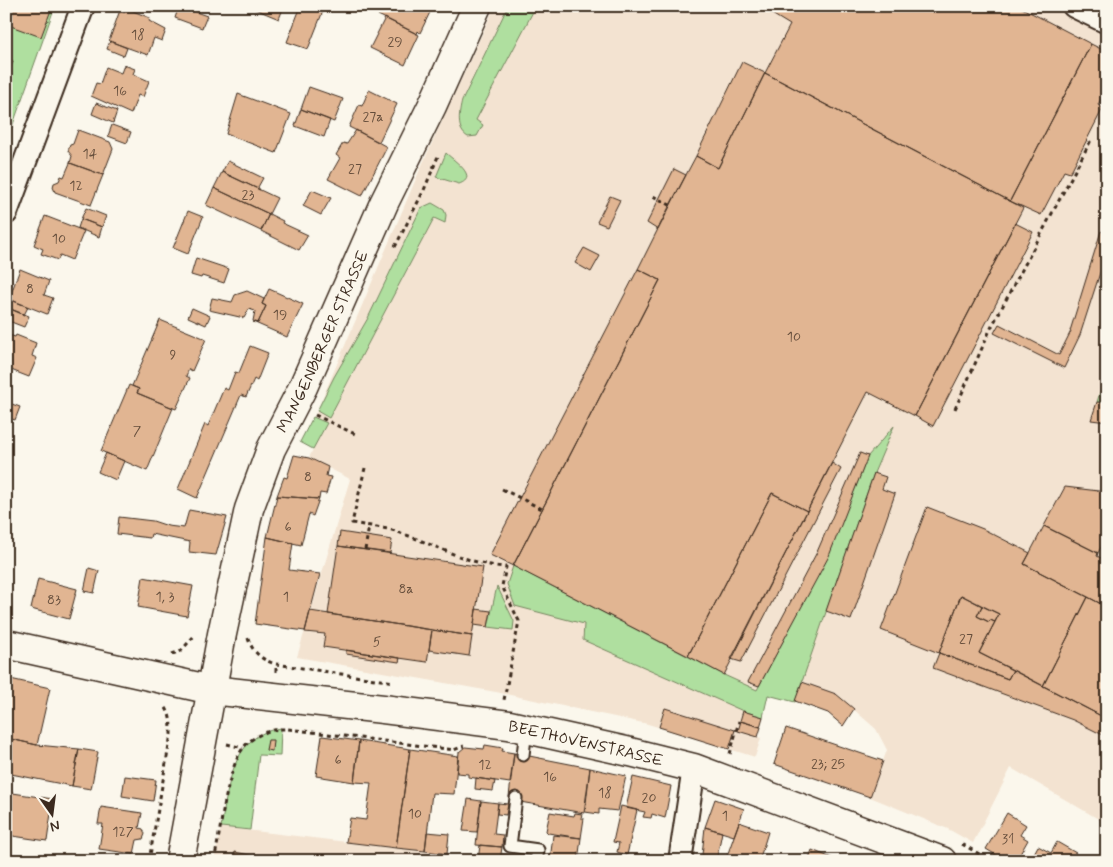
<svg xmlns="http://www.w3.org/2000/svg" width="1113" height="867" font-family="Mynerve,sans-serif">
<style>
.built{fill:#f3e3d1}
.green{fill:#afdf9f;stroke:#75845e}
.building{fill:#e1b592;stroke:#3b2a1e}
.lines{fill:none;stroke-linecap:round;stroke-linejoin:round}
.service-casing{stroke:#3b2a1e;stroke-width:15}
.minor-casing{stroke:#3b2a1e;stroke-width:26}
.tertiary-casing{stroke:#3b2a1e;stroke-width:31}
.secondary-casing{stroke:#3b2a1e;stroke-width:31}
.path{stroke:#3b2a1e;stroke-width:3;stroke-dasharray:4 4;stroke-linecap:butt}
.service{stroke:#fbf7ec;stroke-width:11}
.minor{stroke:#fbf7ec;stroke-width:22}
.tertiary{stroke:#fbf7ec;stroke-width:28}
.secondary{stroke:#fbf7ec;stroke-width:28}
.labels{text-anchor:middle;stroke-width:4;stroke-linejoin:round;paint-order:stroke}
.number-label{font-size:14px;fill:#644d3b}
.street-label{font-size:16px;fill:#3b2a1e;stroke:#fbf7ec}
</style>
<rect width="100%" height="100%" fill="#fbf7ec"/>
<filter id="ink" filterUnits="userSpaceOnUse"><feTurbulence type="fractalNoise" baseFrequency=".02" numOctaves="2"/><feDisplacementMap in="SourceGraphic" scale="10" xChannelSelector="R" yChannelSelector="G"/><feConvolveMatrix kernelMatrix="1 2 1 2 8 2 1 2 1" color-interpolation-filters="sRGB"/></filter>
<g filter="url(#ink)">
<path class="built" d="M495 6H1107V824L1011 768 973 843 948 829 870 797 887 750 876 729 836 694 802 682 795 702 768 695 758 737 761 738 755 757 648 724 496 692 297 657 350 479 309 458 313 449 300 442 317 411 421 167Z
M221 827 447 854 446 861H214Z"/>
<path class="green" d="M6 6H55L6 144Z
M508 6H536L476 120 483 125 477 136 468 137C456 130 459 113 462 101Z
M446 153C453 160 480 177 459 184L436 177Z
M432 203 444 210 446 215 445 223 434 218 329 418 317 411 334 377 368 318 421 208Z
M1107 370V403L1097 402Z
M313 417 327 423 313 449 300 442Z
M894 426 874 473 795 702 768 695 763 717 743 711 583 640 584 624 515 606 507 584 513 566 724 675 757 690 828 556 868 456Z
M497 586 514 621 513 630 488 627Z
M281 728 280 756 259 755 250 830 221 827C229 787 230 735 281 728Z"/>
<path class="building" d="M11 6H51L50 10H51L41 37 8 25 13 13 9 11Z
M179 6 207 16 202 28 175 18Z
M248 6H284L279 19Z
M301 6H325L308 49 287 42Z
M383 6H433L420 33 418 31 417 34 378 15Z
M769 6H1018L1091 44 1010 201 765 73 790 25 767 11Z
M126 8 150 18 149 21 166 30 162 41 154 38 148 55 109 41 120 10 124 12Z
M385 18 419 35 405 65 370 48Z
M110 41 127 48 124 56 107 49Z
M1091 44 1107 52V87L1098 105 1103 108 1070 173 1064 171 1041 215 1010 201Z
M6 58 13 61 6 81Z
M742 62 765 73 718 168 696 156Z
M124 65 135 69 133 74 149 81 143 97 138 95 131 114 91 96 96 83 100 84 106 67 121 73Z
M765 73 1023 208 915 416 868 392 807 511 772 493 688 656 513 566 660 280 638 269 670 205 696 156 718 168Z
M309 87 343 99 334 122 301 109Z
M369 90 397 104 379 142 349 127 359 105 362 106Z
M238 94 291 114 276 153 226 134Z
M96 103 117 111 113 123 92 114Z
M301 109 330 120 324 137 295 126Z
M112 125 131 132 127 143 108 136Z
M78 130 110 142 113 149 103 175 70 163 72 156 68 151 70 145 73 144Z
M356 130 387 147 362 196 328 179 340 158 336 155 343 143 347 144Z
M228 161 263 178 258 187 260 190 222 172Z
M70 163 103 175 91 205 55 192 53 187 54 183 59 181 61 176 64 177Z
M674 169 686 175 658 230 647 223Z
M222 172 277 198 269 214 214 188Z
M214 188 269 214 261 231 206 205Z
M312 190 331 198 321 215 303 206Z
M610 196 620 200 607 226 597 222Z
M86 208 106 216 102 227 81 219Z
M188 211 203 217 188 254 173 248Z
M269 214 283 221 282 223 308 235 299 250 261 231Z
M45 216 84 231 72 260 60 255 58 260 41 254 43 249 34 245Z
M81 219 102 227 99 237 78 228Z
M1107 221V251L1080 335 1064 368 994 333 999 324 1059 355 1071 331H1070L1101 231 1103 232Z
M1015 223 1033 232 933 426 915 416Z
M584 248 600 256 591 272 575 263Z
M196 258 229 269 224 283 202 276 201 278 191 275Z
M20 269 49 281 44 295 53 298 47 314 9 299Z
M638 269 660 280 513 566 490 555Z
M269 289 303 304 287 337 253 322 258 323 266 306 262 304Z
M247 291 264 299 262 304 266 306 258 323 253 321 255 311 249 309 244 318 209 310 212 298 232 302 235 295Z
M11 300 28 307 24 315 8 308Z
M8 308 29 316 24 327 6 320Z
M192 308 210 316 206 325 188 317Z
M160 320 206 339 192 371 189 369 186 376 190 378 176 409 137 393 139 389 132 386Z
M6 334 15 337 16 335 36 343 32 356 37 358 29 377 6 368Z
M250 346 268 353 257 381 254 379 246 397 241 395 197 498 178 489 205 424 208 426 224 388 228 390 235 372 239 373Z
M129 385 139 389 137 393 173 408 147 471 101 451Z
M6 387 11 389 7 400 9 401V403L20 407 15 420 6 417Z
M1097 402 1107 403V422L1091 420Z
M106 453 124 461 116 480 98 472Z
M860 453 868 456 829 556 759 686 748 682 817 552Z
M294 455 309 458 328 467 326 476 331 477 326 494 320 493 319 499 277 496 284 477 287 478Z
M832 463 841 469 741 662 731 659Z
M874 473 886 477 882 489 895 494 851 620 826 611Z
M1065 487 1107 492V536L1098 553 1044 526Z
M772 493 807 511 724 675 688 656Z
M277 496 319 499 313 516 309 514 301 545 267 537Z
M927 507 983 529 1030 553 1024 564 1088 597 1043 686 979 653 999 614 961 595 939 653 881 630Z
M189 510 227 517 216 555 189 552 190 542 151 534 150 538 117 534 119 517 153 521 168 526 184 528Z
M1044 526 1098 553 1097 556 1107 561V607L1024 564Z
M340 532 392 540 390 553 338 546Z
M267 537 293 543 289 570 320 574 305 631 255 624Z
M338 546 483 567 472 636 328 614Z
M89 568 99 571 94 593 84 591Z
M143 577 193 586 187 616 138 607Z
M38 579 77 589 69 619 31 609Z
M961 595 982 606 977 616 989 622 990 620 995 622 979 653 1013 670 1008 679 939 653Z
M1088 597 1107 607V719L1043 686Z
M982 606 999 614 995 622 990 620 989 622 977 616Z
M476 609 491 611 488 627 474 625Z
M310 611 432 630 427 662 323 647 325 634 305 632Z
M432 630 472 636 469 656 429 650Z
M346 650 400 658 399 662 346 654Z
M939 653 1008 679 1013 670 1107 719V737L1073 720 933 668Z
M6 678 50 688 37 745 6 738Z
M802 682 836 694 854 709 843 726 828 713 795 701Z
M665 708 735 730 729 749 659 727Z
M743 711 763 717 760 727 740 721Z
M741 721 761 727 758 737 738 731Z
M786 728 883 761 870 797 774 764Z
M322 736 359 741 354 782 316 776Z
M6 738 37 745 79 749 72 786 6 773Z
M268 740H273L272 751 266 750Z
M359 741 410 749 396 848 346 842 350 818 366 820 371 783 354 782Z
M485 745 503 748 502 751 514 753 510 783 468 777V774L457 773 459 752 465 747 484 749Z
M79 749 98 752 91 789 72 786Z
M410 749 458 756 454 794 432 793 425 851 396 848Z
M514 753 590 768 584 813 520 802 519 799 509 797Z
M590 768 626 776 618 811 599 809V814L585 812Z
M125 776 156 780 153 801 122 796Z
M633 777 671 786 665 818 652 814 651 818 643 817 645 812 626 808Z
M476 778 495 781 493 791 475 789Z
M6 792 53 799 47 841 6 835Z
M468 799 481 801 477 832 463 831Z
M715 799 744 809 734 836 705 827Z
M481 801 498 803 494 834 503 835 502 847 476 845Z
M498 803 508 804 506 815 497 814Z
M621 806 637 810 627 855 617 852 619 843 613 842Z
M101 807 142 813 139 828 143 829 145 834 143 839 137 840 134 854 99 849 103 824H98Z
M550 812 574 816 575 813 582 814 581 818H584L581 838 548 833 546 831Z
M1007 813 1026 825 1020 835 1028 840 1016 861H1006L986 849Z
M739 822 768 832 759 861H752L742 857 741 861H702V856L726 859Z
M705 827 722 832 717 857 702 855Z
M427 832 449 834 447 854 425 851Z
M553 835 581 838 578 861H550Z
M1057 842 1076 853 1072 861H1030L1038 846 1051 853Z
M480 845 502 847 500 861H478Z
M812 850 839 861H808Z
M235 852 278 861H233Z
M501 854 522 857V861H500Z"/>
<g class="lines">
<g class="service-casing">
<path id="service" d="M523 755 526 729
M516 798 510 846 538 850 536 861"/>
</g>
<g class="minor-casing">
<path id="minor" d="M1074 6 1107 22
M6 213 83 6
M680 861 694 768"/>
</g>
<g class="tertiary-casing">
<path id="tertiary" d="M6 644 212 690"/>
</g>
<g class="secondary-casing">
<g id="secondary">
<path id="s1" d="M212 690 383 709 509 725 630 752 694 768 942 861"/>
<path id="s2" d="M180 861 222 634 249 509 271 449 303 387 384 203 432 106 477 6"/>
</g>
</g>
<path class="path" d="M653 196 670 205
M395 247 424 190 439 154
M955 409 990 330 1090 142 1087 140
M315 415 357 435
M365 468 352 523C367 526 384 527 398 532 434 544 468 565 506 567L502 586 519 621 504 700
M502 489 542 509
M365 550 369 526
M248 638C252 652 263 661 276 664
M172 654 181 651 195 635
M276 672V664L394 682
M227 744 243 748
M730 754 739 721
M962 844 991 861
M149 861 171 734C171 723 171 714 164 705
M214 861C221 831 226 772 243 748 253 735 272 728 288 729L454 750 464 746"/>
<use href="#service" class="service"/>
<use href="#minor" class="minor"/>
<use href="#tertiary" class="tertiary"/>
<use href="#secondary" class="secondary"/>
</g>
</g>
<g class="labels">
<g class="number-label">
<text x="138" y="39">18</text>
<text x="395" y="46">29</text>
<text x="120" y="95">16</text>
<text x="373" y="121">27a</text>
<text x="90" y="158">14</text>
<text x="355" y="173">27</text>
<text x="76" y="190">12</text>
<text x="248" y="199">23</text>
<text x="59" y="243">10</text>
<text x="30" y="293">8</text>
<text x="280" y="319">19</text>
<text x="794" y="341">10</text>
<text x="173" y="359">9</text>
<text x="137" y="435">7</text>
<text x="308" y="481">8</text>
<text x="288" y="531">6</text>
<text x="406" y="593">8a</text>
<text x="165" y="601">1, 3</text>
<text x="286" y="601">1</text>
<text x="54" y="604">83</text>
<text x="966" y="643">27</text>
<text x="377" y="646">5</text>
<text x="338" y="764">6</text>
<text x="828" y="768">23; 25</text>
<text x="485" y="769">12</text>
<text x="550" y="781">16</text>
<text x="605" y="797">18</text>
<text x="649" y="802">20</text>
<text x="415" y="818">10</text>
<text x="725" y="820">1</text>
<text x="123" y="836">127</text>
<text x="1008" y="843">31</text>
</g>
<g class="street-label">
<text dy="6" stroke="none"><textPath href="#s2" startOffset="542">MANGENBERGER STRASSE</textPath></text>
<text dy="6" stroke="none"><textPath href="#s1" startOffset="378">BEETHOVENSTRASSE</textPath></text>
</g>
</g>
<rect width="1113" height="867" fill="none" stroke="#fbf7ec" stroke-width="25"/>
<rect x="12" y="12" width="1088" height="842" fill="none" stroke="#3b2a1e" stroke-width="2" filter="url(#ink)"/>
<g transform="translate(52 814) rotate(166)" stroke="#fbf7ec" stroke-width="4" paint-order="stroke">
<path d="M0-4L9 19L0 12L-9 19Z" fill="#3b2a1e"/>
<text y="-8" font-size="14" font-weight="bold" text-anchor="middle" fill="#3b2a1e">N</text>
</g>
</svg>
